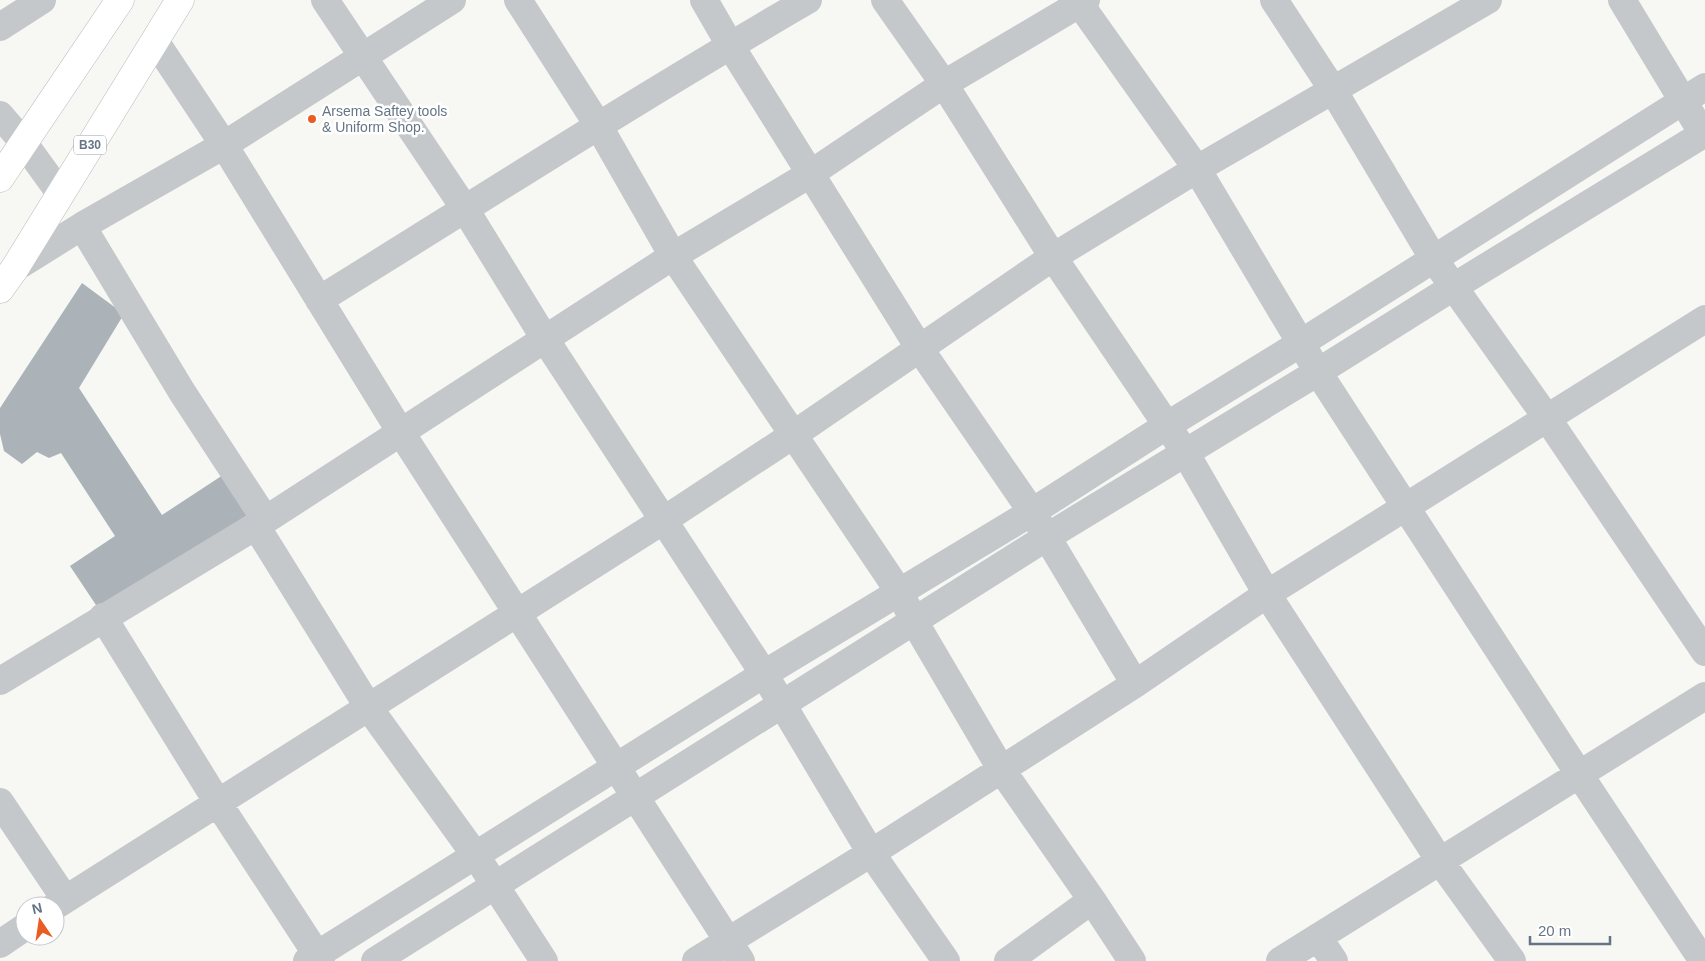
<svg xmlns="http://www.w3.org/2000/svg" width="1705" height="961" font-family="Helvetica,sans-serif">
<style>
.building{fill:#abb3b9}
.lines{fill:none;stroke-linecap:round;stroke-linejoin:round}
.trunk-casing{stroke:#b7babd;stroke-width:29}
.minor{stroke:#c4c8cb;stroke-width:28}
.tertiary{stroke:#c4c8cb;stroke-width:28}
.trunk{stroke:#fff;stroke-width:28}
.poi-dot{fill:#e95d22;stroke:#fff;stroke-width:2}
.labels{text-anchor:middle;stroke-width:5;stroke-linejoin:round;paint-order:stroke}
.shield{fill:#fff;stroke:#939eaa;stroke-width:1}
.shield-label{font-size:12px;font-weight:bold;fill:#657586}
.poi-label{font-size:14px;fill:#657586;stroke:#fff;text-anchor:start}
</style>
<rect width="100%" height="100%" fill="#f7f7f4"/>
<path class="building" d="M82 283 124 314 79 388 162 515 223 475 249 514 100 611 70 566 115 536 61 453 49 458 37 452 22 464 4 451 0 434V408Z"/>
<g class="lines">
<g class="trunk-casing">
<path id="trunk" d="M0 178 120 0
M0 289 15 268 180 0"/>
</g>
<path class="minor" d="M325 0 465 209 545 339 764 674 871 853 946 961
M518 0 598 125 673 256 900 593 914 621 1001 769 1092 900 1132 961
M704 0 730 45 920 349 1032 512 1135 684
M885 0 944 84 1053 257 1185 452 1267 594 1440 861 1512 961
M1077 0 1197 169 1318 372 1579 774 1703 961
M1274 0 1333 90 1433 258 1547 418 1705 652
M1622 0 1703 134
M0 27 42 0
M155 41 224 145 400 431 741 961
M0 115 23 142 60 193
M82 226 182 392 265 519
M15 268 82 226 224 145 452 0
M319 300C482 199 642 96 808 0
M256 526 369 708 476 856 544 961
M103 617 218 803 321 961
M0 681 256 526 673 256 810 174 944 84 1086 0
M0 802 65 899
M55 906 664 520 793 435 1053 257 1197 169 1488 0
M1318 937 1334 961
M0 944 25 927
M696 961 871 853 1135 684 1267 594 1705 319
M1008 961 1092 900
M1280 961 1705 696"/>
<path class="tertiary" d="M307 961 764 674 1032 512 1166 426 1301 343 1705 87
M375 961 1047 537 1318 372 1455 286 1705 133"/>
<use href="#trunk" class="trunk"/>
</g>
<circle class="poi-dot" cx="312" cy="119" r="5"/>
<g class="labels">
<rect class="shield" x="74" y="135.5" width="32" height="19" rx="4"/>
<g class="shield-label">
<text x="90" y="149">B30</text>
</g>
<g class="poi-label">
<text x="322" y="116">Arsema Saftey tools<tspan x="322" dy="16">&amp; Uniform Shop.</tspan></text>
</g>
</g>
<g transform="translate(40 921) rotate(347)"><circle r="24" fill="#ffffff" stroke="#c1c8cf"/>
<path d="M0-4L9 19L0 12L-9 19Z" fill="#e95d22"/>
<text y="-8" font-size="14" font-weight="bold" text-anchor="middle" fill="#657586">N</text>
</g>
<path d="M1530 936v8h80v-8" fill="none" stroke="#657586" stroke-width="2.5"/>
<text x="1538" y="936" font-size="15" fill="#657586" stroke="#ffffff" stroke-width="4" paint-order="stroke">20 m</text>
</svg>
